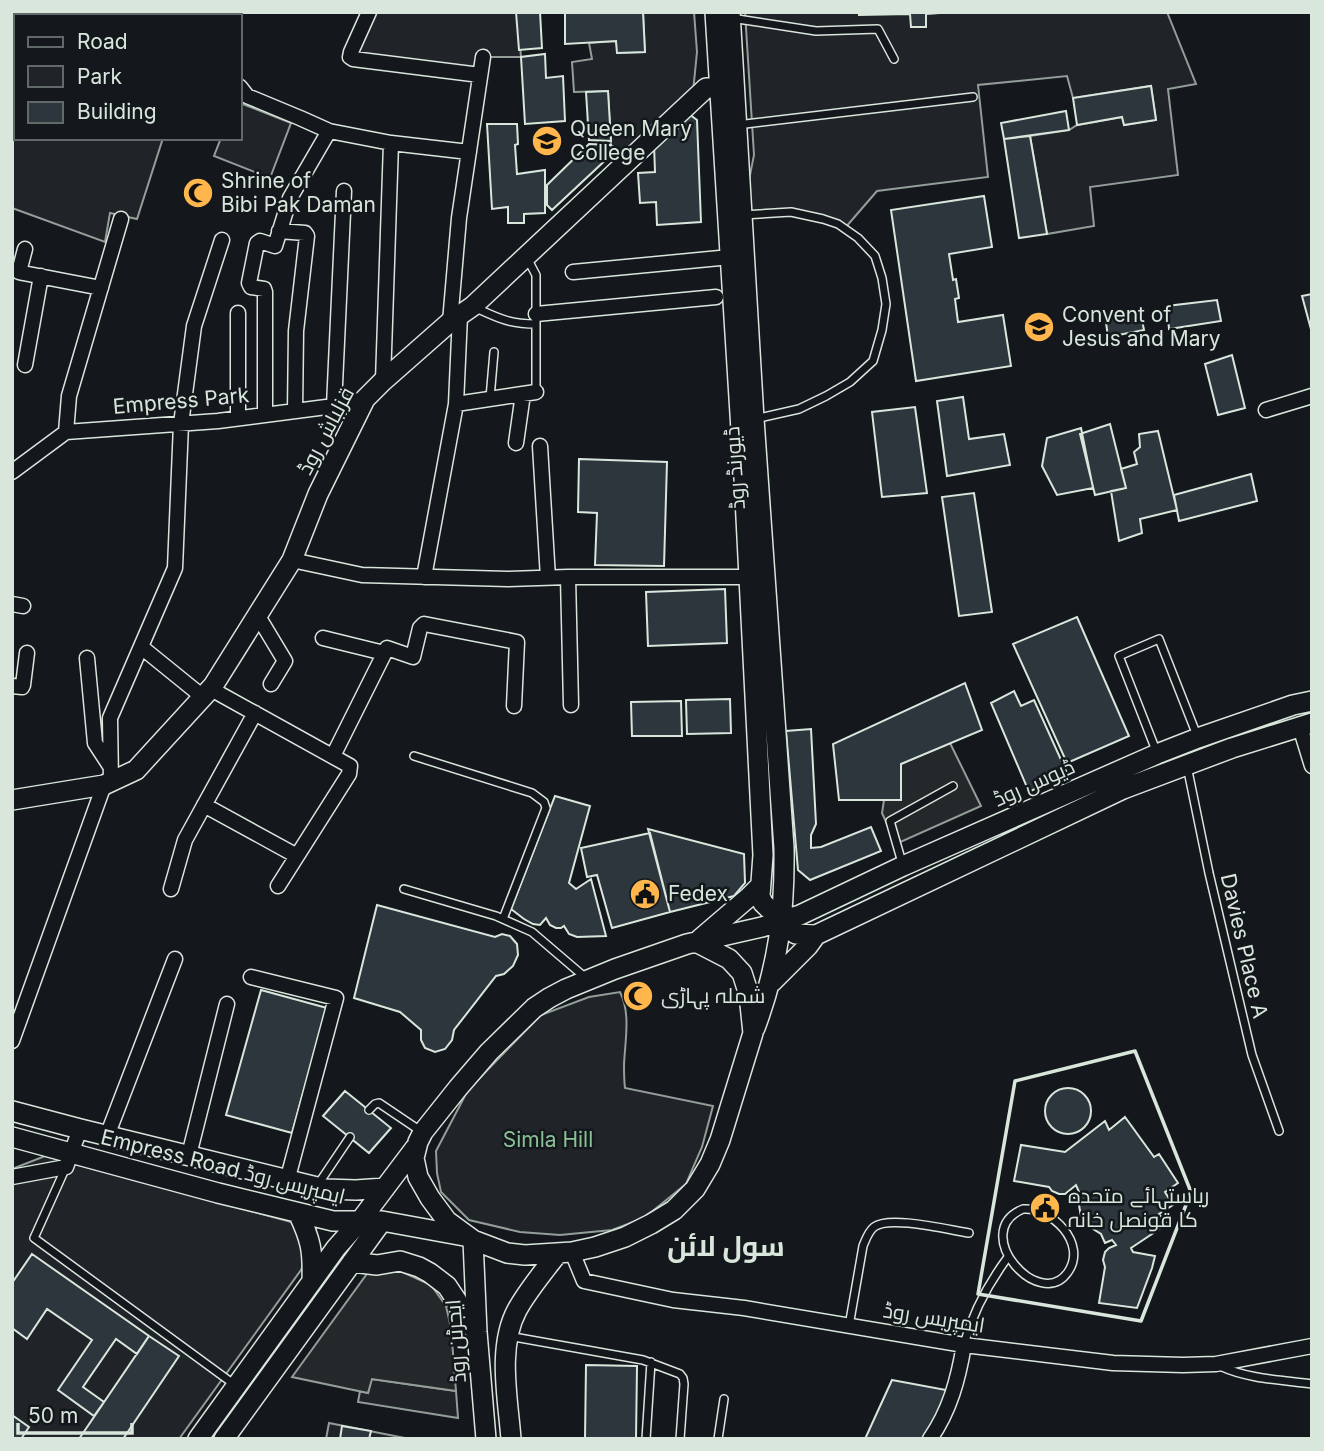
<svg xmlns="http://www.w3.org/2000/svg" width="1324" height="1451" font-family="Inter,Cairo,sans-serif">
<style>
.green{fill:#202428;stroke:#939e99;stroke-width:2}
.parking{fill:#24282b;stroke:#939e99;stroke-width:2}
.building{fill:#2c363c;stroke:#d8e6dc;stroke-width:2}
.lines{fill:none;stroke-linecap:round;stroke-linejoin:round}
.lane-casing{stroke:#d8e6dc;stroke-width:10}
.street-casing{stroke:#d8e6dc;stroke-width:17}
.secondary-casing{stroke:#d8e6dc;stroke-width:22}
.lane{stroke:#14181c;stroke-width:7}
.street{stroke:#14181c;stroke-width:14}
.secondary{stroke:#14181c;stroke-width:19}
.wall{stroke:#d8e6dc;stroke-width:3.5}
.labels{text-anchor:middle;stroke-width:5;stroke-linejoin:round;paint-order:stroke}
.poi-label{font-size:21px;fill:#d8e6dc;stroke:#14181c;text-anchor:start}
.street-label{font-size:21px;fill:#d8e6dc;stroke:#14181c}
.park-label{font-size:21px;fill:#8ac095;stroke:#14181c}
.district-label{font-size:28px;font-weight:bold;fill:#d8e6dc;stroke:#14181c}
</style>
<rect width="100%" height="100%" fill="#14181c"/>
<path class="green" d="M369 12H517L521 57H483L480 75 351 52Z
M643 12H694L697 52 692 102 632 158 611 145 608 91 574 92 572 62 592 59 589 43 616 41 618 53 645 52Z
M745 12H1167L1196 84 1168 89 1178 175 1090 187 1094 226 1047 234 1030 136 1069 130 1077 125 1122 117 1125 125 1156 120 1151 86 1073 98 1067 76 978 85 988 177 877 191 845 228 791 212 742 215 754 155Z
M16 48V138H163L137 219 110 213 105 242 12 208V56Z
M240 103 291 123 270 178 214 156 221 138H240Z
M620 992C631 1013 625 1041 624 1065 624 1072 624 1080 625 1088L713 1106 702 1147 686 1184 644 1218 612 1230 560 1235 520 1232 469 1220 441 1192 437 1173 436 1151 468 1090 541 1015 589 997Z
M45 1156 295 1223 308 1252 301 1270 179 1439H12V1169Z
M371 1379 456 1391 458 1418 358 1402 360 1391 368 1393Z
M329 1423 410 1439H326Z"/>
<path class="parking" d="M950 743 981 806 896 844 882 813 884 800H901V764Z
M398 1270 431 1285 446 1306 451 1328 456 1391 372 1379 368 1393 292 1377 369 1271Z"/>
<path class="building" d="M516 12H540L542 48 519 50Z
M565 12H643L645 52 617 53 616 41 565 44Z
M859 12H953L926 14V27H911L910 14 859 15Z
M545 54 546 78 563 76 565 121 525 124 521 57Z
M1151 86 1156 120 1124 125 1122 117 1077 125 1073 98Z
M608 91 611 141 589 140 586 92Z
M1066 111 1069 130 1004 139 1001 123Z
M689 114 697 120 701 222 657 225 656 202 640 203 638 173 655 172 654 144Z
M487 124H517L518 144 515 145 517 174 545 170V213L524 214V223H508V207L492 209Z
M1030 136 1047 234 1019 238 1004 139Z
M589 144 611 145V155L552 210 547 205V185Z
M984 196 992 247 949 254 953 280 956 279 959 298 955 299 958 322 1003 315 1011 366 916 381 891 210Z
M1312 294V333L1302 296Z
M1217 300 1221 321 1169 329 1167 306Z
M1140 310 1144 330 1108 337 1105 315Z
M1232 355 1245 408 1218 415 1205 364Z
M963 397 969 439 1004 434 1010 465 947 476 937 401Z
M915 407 927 493 882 497 872 412Z
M1110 424 1126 488 1095 495 1080 434Z
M1081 428 1093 488 1057 495 1042 466 1047 438Z
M1158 431 1177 510 1140 519 1142 533 1119 541 1111 491 1126 488 1121 469 1137 464 1134 452 1140 447 1139 434Z
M579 459 667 462 664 566 595 565 597 513 578 512Z
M1251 474 1257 501 1179 521 1174 495Z
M974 493 992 612 959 616 942 497Z
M725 589 727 643 648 646 646 592Z
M1077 617 1129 736 1067 763 1013 644Z
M965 683 982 730 901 764V800H839L833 744Z
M1014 691 1021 706 1034 700 1067 773 1029 792 991 703Z
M730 699 731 733 687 734 686 700Z
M681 701 682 736H632L631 702Z
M811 729 816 824 811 835V848L821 847 871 827 881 851 810 880 798 870 786 731Z
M555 796 590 806 569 883 576 889 591 879 606 936 577 937 569 934 564 926 561 928H556L550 925 546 918 540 925 533 924 524 919 511 909Z
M648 829 744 854 745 883 734 896 670 912Z
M650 833 670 912 612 928 597 875 587 877 581 848Z
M377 905 495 937 502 934 510 936 517 944 518 955 513 966 504 974 496 976 454 1030 452 1040 445 1049 435 1052 425 1048 421 1040V1030L400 1012 354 998Z
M261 990 327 1008 292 1133 226 1115Z
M1045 1111a23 23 0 1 1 46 0a23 23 0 1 1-46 0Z
M345 1091 391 1128 369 1153 323 1116Z
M1125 1117 1154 1157 1159 1154 1178 1183 1165 1192 1173 1205 1159 1214 1167 1224 1131 1248 1133 1252 1155 1256 1152 1268 1137 1308 1099 1303 1105 1267 1103 1260 1105 1252 1109 1248 1116 1245 1112 1240 1105 1243 1101 1234 1085 1224 1081 1217 1079 1205 1073 1196 1079 1192 1076 1185 1065 1194H1059L1052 1191 1049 1187 1014 1181 1021 1145 1065 1152 1105 1121 1109 1130Z
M32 1254 149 1336 137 1354 116 1339 83 1387 104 1402 94 1416 58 1390 92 1340 47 1309 27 1339 12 1328V1283Z
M149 1336 179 1356 123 1439H79Z
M586 1365 637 1366 636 1439H585Z
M892 1380 946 1390 937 1433 933 1439H865Z
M12 1415 29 1427 21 1439H12Z
M342 1426 371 1431 369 1439H340Z"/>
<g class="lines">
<g class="lane-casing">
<path id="lane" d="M731 18 816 31 878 29 894 59
M737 125 973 97
M743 215 791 212 823 219 838 224 858 238 875 256 882 278 886 304 882 330 873 361 850 382 826 396 799 409 755 419
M527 258 536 275V392
M474 307C498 318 509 324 536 324
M490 398 494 352
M1157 753 1119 656 1159 639 1198 738
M414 756 532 793 544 802 546 808 503 919
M1187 766 1209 873 1252 1055 1279 1131
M903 866 890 821 953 786
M404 889 496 916 532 932 587 979
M369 1110 375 1104 379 1103 422 1132
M66 1167 34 1238 235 1385
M317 1186 350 1137
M1023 1209C1051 1207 1088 1243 1068 1272 1040 1313 968 1232 1023 1209Z
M849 1326 863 1246C866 1239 868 1232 874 1227 889 1215 949 1230 969 1233
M508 1336 643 1360 680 1374 683 1378 684 1384 680 1439
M964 1344C973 1312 988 1284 1008 1257
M1220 1366C1248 1379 1281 1380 1312 1384
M646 1439 651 1362
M718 1439 724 1399"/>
</g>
<g class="street-casing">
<path id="street" d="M369 12 351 52 350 57 353 59 480 75
M129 16 131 12
M220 16 221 12
M240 87 247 96 300 118 329 131 391 143 469 152
M279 231 305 233 307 236 296 331 295 411
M25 249 19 272 23 273 101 288
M573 272 720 258
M238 313V418
M536 314 716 297
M450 322 459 218 483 57
M25 365 41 276
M383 381 391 143
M456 404 536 392
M334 406 344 191
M1266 410 1312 396
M265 415V292L264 289 251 287 249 283 257 243 260 241 275 246 290 198 329 131
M66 432 69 396 121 219
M516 443 523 394
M540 446 548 578
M12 472 66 432 218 421 334 406 365 399
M292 560 362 575 508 579 568 577H749
M424 577 456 404 460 315
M568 577 571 705
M12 604 23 606
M258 616 285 661 271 684
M323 638 384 653
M145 650 203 697
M87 658 95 743 110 766
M12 686 22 687 23 685 27 653
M211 689 350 766 349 774 278 886
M1300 727 1312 766
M333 756 387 648 413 657 420 628 424 624 517 642 514 706
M111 782 110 718 175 568 181 424 194 326 222 240
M204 805 297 856
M171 889 185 840 255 713
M251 977 336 998 287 1181
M12 1041 104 785
M107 1136 175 959
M189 1155 227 1004
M12 1177 66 1167 80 1129
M572 1252 584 1281 673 1300 744 1308 964 1345 1113 1363 1183 1365 1216 1364 1312 1346
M930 1439C950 1410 958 1380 964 1345"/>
</g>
<g class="secondary-casing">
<path id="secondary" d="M715 12 744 478 763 855 760 896 763 903 793 932 796 934 816 935
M730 12 754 419 784 848C785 914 778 966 755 1028
M12 800 104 785 136 770 213 686 292 560 318 494 365 399 383 381 450 322 473 306 706 88H720
M700 939 749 897 760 886
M696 942 729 959 742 973 749 995 753 1033 720 1140 710 1164 695 1189 674 1210 651 1224 625 1237 595 1247 572 1252 525 1255 507 1253 473 1240 447 1221 430 1198 418 1177 414 1158 418 1142 423 1132 458 1088 489 1052 534 1008 549 998 566 989 615 969 687 944 762 927 800 915 903 866 1157 754 1198 738 1293 705 1312 701
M772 982 808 946 816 935 1123 789 1232 748 1312 723
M12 1111 80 1129 325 1189 356 1190 385 1188
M12 1137 218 1193 333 1221H382L464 1236
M298 1213C311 1240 313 1251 312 1281
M473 1240 477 1332 486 1439
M352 1262 377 1265 400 1261 419 1267 430 1273 447 1286 457 1301 463 1318 477 1332
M198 1439 336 1248 360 1221 415 1148
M224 1439 382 1221
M511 1439C508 1399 497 1347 517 1310 528 1290 544 1271 558 1253"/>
</g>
<use href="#lane" class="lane"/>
<use href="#street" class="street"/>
<use href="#secondary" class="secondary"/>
<path class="wall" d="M1135 1051 1191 1192 1141 1321 978 1294 1015 1081Z"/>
</g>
<defs>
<g id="university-disc" transform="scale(1.575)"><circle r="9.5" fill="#ffb74d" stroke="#14181c"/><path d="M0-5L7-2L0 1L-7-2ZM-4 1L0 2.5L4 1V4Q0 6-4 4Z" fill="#111"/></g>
<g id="mosque-disc" transform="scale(1.575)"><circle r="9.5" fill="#ffb74d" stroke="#14181c"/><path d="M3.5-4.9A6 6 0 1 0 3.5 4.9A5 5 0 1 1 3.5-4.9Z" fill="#111"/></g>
<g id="school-disc" transform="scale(1.575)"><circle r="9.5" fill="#ffb74d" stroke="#14181c"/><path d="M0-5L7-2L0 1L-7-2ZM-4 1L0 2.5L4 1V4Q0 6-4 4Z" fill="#111"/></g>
<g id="civic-disc" transform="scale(1.575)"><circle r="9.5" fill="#ffb74d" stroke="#14181c"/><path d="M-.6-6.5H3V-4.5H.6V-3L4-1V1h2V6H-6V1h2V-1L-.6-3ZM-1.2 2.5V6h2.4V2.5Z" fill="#111"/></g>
</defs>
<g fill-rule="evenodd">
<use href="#university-disc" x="547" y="141"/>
<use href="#mosque-disc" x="198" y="193"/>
<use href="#school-disc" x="1039" y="327"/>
<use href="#civic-disc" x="645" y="894"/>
<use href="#mosque-disc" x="638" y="996"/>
<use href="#civic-disc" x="1045" y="1208"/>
</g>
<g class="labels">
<g class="poi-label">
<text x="570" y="136">Queen Mary<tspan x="570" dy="24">College</tspan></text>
<text x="221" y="188">Shrine of<tspan x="221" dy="24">Bibi Pak Daman</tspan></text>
<text x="1062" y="322">Convent of<tspan x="1062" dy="24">Jesus and Mary</tspan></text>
<text x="668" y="901">Fedex</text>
<text x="661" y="1003">شملہ پہاڑی</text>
<text x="1068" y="1203">ریاستہائے متحدہ<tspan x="1068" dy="24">کا قونصل خانہ</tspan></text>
</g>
<g class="street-label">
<text transform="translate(181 401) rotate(-5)" y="7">Empress Park</text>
<text transform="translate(326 431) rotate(-62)" y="7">قزلباش روڈ</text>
<text transform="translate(735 468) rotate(-94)" y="7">ڈیورنڈ روڈ</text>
<text transform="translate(1034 783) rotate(-24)" y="7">ڈیوس روڈ</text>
<text transform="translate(1244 946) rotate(77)" y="7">Davies Place A</text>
<text transform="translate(223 1167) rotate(14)" y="7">Empress Road ایمپریس روڈ</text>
<text transform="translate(934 1318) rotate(9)" y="7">ایمپریس روڈ</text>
<text transform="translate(456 1341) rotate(-94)" y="7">ایجرٹن روڈ</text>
</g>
<g class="park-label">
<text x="548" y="1147">Simla Hill</text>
</g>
<g class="district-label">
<text x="726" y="1256">سول لائن</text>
</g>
</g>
<rect width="1324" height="1451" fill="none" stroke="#d8e6dc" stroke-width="28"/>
<rect x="14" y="14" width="228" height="126" fill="#14181c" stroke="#626a69" stroke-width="2"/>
<rect x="28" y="37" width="35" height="10" fill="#14181c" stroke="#626a69" stroke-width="2"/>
<text x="77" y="49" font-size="21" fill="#d8e6dc">Road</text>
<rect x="28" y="66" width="35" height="21" fill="#202428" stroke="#626a69" stroke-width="2"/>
<text x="77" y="84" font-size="21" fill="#d8e6dc">Park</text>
<rect x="28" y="102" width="35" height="21" fill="#2c363c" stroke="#626a69" stroke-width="2"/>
<text x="77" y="119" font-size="21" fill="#d8e6dc">Building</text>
<path d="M18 1423v10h114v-10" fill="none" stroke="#d8e6dc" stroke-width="3.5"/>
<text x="28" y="1423" font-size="21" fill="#d8e6dc" stroke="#14181c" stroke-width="5" paint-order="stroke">50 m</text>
</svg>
